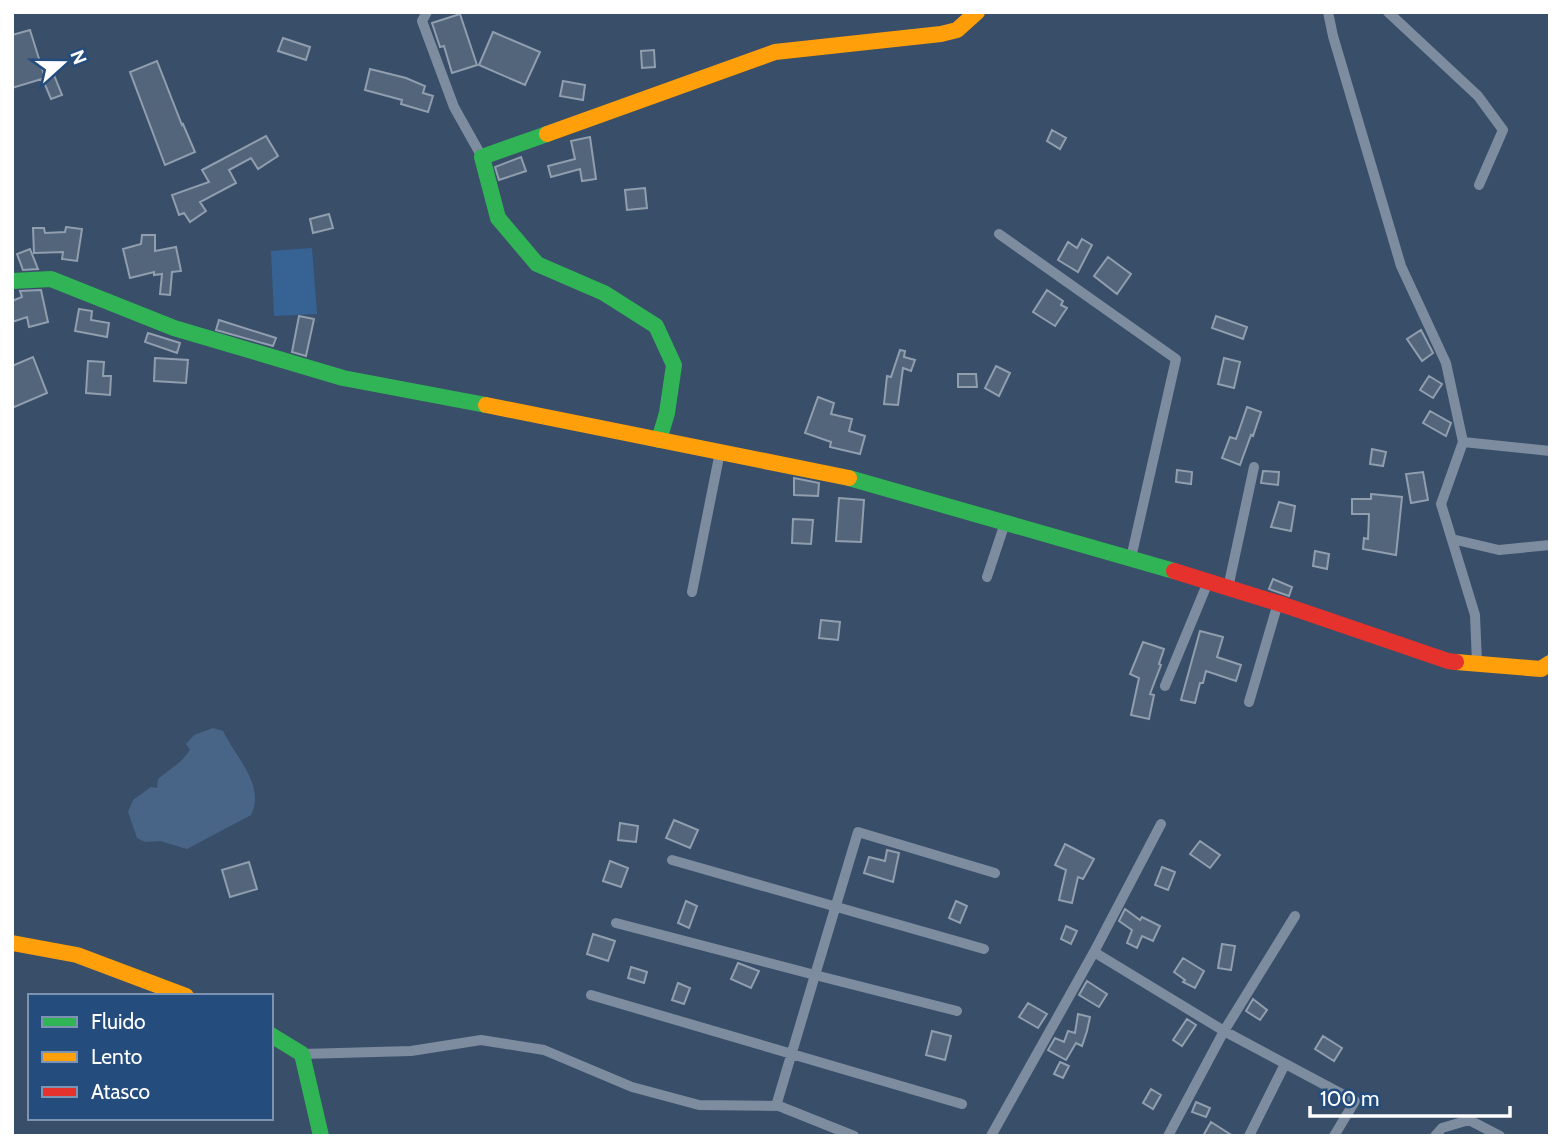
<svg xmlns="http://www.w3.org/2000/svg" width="1562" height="1148" font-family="Cabin,sans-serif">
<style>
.green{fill:#376294}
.water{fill:#486588}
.building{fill:#53657b;stroke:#909eae;stroke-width:2}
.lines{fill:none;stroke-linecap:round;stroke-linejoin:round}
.street{stroke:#7d8d9f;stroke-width:10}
.fast{stroke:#30b455;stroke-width:16}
.slow{stroke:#ff9f0a;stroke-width:16}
.jam{stroke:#e5322d;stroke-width:16}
</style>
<rect width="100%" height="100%" fill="#384e69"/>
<path class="green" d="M312 248 317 314 274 316 271 251Z"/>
<path class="water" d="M213 728 223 731C235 756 266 786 251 815L187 849 160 841 145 842 137 838 128 812 133 800 151 787 157 788 158 779 181 761 190 750 186 744 194 735Z"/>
<path class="building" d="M460 14 477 65 452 73 444 46 440 47 432 23Z
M30 30 45 78 12 88V35Z
M493 32 540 52 525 85 479 65Z
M283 38 310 47 306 60 278 51Z
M654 50 655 67 642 68 641 51Z
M157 61 182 125 183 124 195 152 165 165 130 72Z
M370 69 406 78 425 86 423 93 433 96 428 112 401 104 402 100 365 90Z
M54 75 62 95 51 99 43 80Z
M563 81 585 85 583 100 560 96Z
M1052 130 1066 138 1060 149 1047 141Z
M266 136 278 156 258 169 251 158 229 170 236 183 200 202 206 211 190 222 184 213 179 215 172 195 209 182 202 170Z
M590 137 596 179 582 181 580 169 551 177 548 166 575 159 571 141Z
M521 157 526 171 499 180 495 167Z
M645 188 647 208 627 210 625 190Z
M329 214 333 228 313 233 310 219Z
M66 227 82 229 77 261 62 259 63 252 34 253 33 228H44L45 233 65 232Z
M142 235H155V251L176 247 181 271 172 272 170 295 160 294 162 274 154 275V272L130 278 123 249 141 244Z
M1082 239 1092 245 1078 272 1058 260 1068 242 1077 248Z
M30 249 38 269 23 270 17 254Z
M1108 257 1131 274 1117 294 1094 276Z
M41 290 48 322 29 327 27 317 12 322V301L22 297 20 291Z
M1047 290 1063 301 1061 305 1067 308 1055 326 1033 312Z
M79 309 92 311 91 320 109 323 107 337 75 331Z
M299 316 314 319 306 356 292 352Z
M1216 316 1247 327 1243 339 1212 328Z
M219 320 276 338 273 346 216 330Z
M1421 330 1433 353 1422 361 1407 339Z
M148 333 180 343 177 353 145 342Z
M900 350 905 351 904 357 915 360 911 371 903 368 898 405 884 404 887 376 891 377Z
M33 357 47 393 12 408V366Z
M155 358 188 360 186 383 154 381Z
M1224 358 1240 362 1234 388 1218 384Z
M88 361 104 362 103 376H111L110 395 86 393Z
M996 366 1010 373 999 396 985 388Z
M958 374H976L977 387H958Z
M1429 376 1442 384 1433 398 1420 390Z
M818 397 834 403 831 414 852 419 849 431 865 436 860 454 830 447 831 442 805 433Z
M1247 407 1261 412 1253 436 1251 435 1240 465 1222 458 1230 437 1236 439Z
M1430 411 1451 423 1446 436 1423 423Z
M1372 449 1386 452 1383 466 1370 464Z
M1177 470 1192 472 1191 484 1176 482Z
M1263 471 1279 472 1278 485 1261 483Z
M1423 472 1428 500 1411 503 1406 474Z
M794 478 819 483 818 496 794 495Z
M1371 494 1402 497 1396 555 1363 549 1364 538 1368 539 1369 514H1352V499H1371Z
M839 498 864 500 861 542 836 541Z
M1279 502 1295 506 1291 531 1271 527Z
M793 519 813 520 811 544 792 543Z
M1315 551 1329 554 1327 569 1313 566Z
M1273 579 1292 587 1289 596 1269 589Z
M821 620 840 622 838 640 819 638Z
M1200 631 1223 637 1217 657 1241 665 1236 681 1206 671 1203 683H1200L1195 703 1181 700Z
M1143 642 1164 649 1159 664 1161 665 1150 694 1154 695 1149 719 1131 715 1139 678 1130 674Z
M674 820 698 830 690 848 666 838Z
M620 823 638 826 636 842 618 840Z
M1200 841 1220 855 1210 868 1190 854Z
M1065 844 1094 859 1083 879 1078 877 1072 903 1059 900 1066 870 1055 865Z
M887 850 899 853 893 882 864 873 869 857 885 861Z
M610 861 628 868 621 887 603 881Z
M249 862 257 889 230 897 222 870Z
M1162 867 1175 872 1168 890 1155 885Z
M686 901 697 906 689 928 678 923Z
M956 901 967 906 960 923 949 918Z
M1125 909 1140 920 1142 917 1160 926 1153 941 1142 936 1137 948 1127 943 1132 930 1119 921Z
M1066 926 1077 931 1071 944 1061 939Z
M593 934 615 941 608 961 587 954Z
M1222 944 1235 946 1231 970 1218 968Z
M1183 958 1204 971 1195 988 1183 982 1185 980 1174 972Z
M738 963 759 971 751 988 731 979Z
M631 967 647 972 644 983 628 978Z
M1087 981 1107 994 1099 1007 1079 995Z
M678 983 690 988 684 1004 672 1000Z
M1253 999 1267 1010 1260 1020 1246 1011Z
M1028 1003 1047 1014 1038 1028 1019 1017Z
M1078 1014 1090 1017 1087 1031 1082 1046 1076 1043 1066 1060 1048 1050 1055 1038 1064 1042 1068 1031 1075 1033Z
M1187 1019 1196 1025 1182 1046 1173 1040Z
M932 1031 951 1036 945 1060 926 1055Z
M1323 1036 1342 1048 1334 1061 1315 1049Z
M1060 1062 1069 1066 1063 1078 1054 1074Z
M1151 1089 1161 1095 1153 1109 1143 1103Z
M1196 1102 1210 1108 1206 1117 1192 1112Z
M1211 1122 1233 1136H1203Z"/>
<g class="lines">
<path class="street" d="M427 12 422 21 454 107 482 157
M1328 12 1333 36 1401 266 1446 363 1463 442 1441 504 1475 615 1477 663
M1388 12 1478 96 1503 130 1479 185
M999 234 1176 359 1131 558
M1463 442 1550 451
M1452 539 1499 550 1550 545
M987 577 1005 523
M1228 588 1254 467
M692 592 720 452
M1165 686 1208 582
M1249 702 1278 603
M672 860 984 949
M616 923 815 975 776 1106
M1094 952 1224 1031 1355 1101 1334 1136
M591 995 962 1104
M957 1011 815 975 858 832 995 873
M302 1054 411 1051 481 1040 544 1050 632 1087 699 1105 779 1106 854 1136
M991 1136 1094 952 1161 824
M1168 1136 1224 1031 1295 916
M1249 1136 1285 1064
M1435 1136 1442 1128 1469 1120 1500 1136"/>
<path class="fast" d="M547 134 482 157 498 218 537 264 604 293 656 326 674 365 667 413 659 440
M12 281 51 279 174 328 343 378 486 405
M849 478 1174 571
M271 1035 302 1054 321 1136"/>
<path class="slow" d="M547 134 775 52 941 34 957 30 977 12
M486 405 849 478
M1456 662 1541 669 1550 663
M12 943 77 955 186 996"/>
<path class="jam" d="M1174 571 1284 605 1448 661 1456 662"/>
</g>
<rect width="1562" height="1148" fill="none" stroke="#ffffff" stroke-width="28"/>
<rect x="28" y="994" width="245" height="126" fill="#244c7d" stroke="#7c94b1" stroke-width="2"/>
<rect x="42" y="1017" width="35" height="10" fill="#30b455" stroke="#7c94b1" stroke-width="2"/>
<text x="91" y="1029" font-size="21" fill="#ffffff">Fluido</text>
<rect x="42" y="1052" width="35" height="10" fill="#ff9f0a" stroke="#7c94b1" stroke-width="2"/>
<text x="91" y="1064" font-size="21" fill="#ffffff">Lento</text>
<rect x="42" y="1087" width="35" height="10" fill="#e5322d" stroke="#7c94b1" stroke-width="2"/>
<text x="91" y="1099" font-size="21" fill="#ffffff">Atasco</text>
<g transform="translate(63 63) rotate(69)" stroke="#244c7d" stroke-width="5" paint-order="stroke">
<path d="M0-5L12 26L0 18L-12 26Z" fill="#ffffff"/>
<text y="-10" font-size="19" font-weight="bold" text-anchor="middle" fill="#ffffff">N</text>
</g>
<path d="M1310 1106v10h200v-10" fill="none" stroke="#ffffff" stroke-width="3.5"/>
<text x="1320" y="1106" font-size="21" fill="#ffffff" stroke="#244c7d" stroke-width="5" paint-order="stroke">100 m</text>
</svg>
